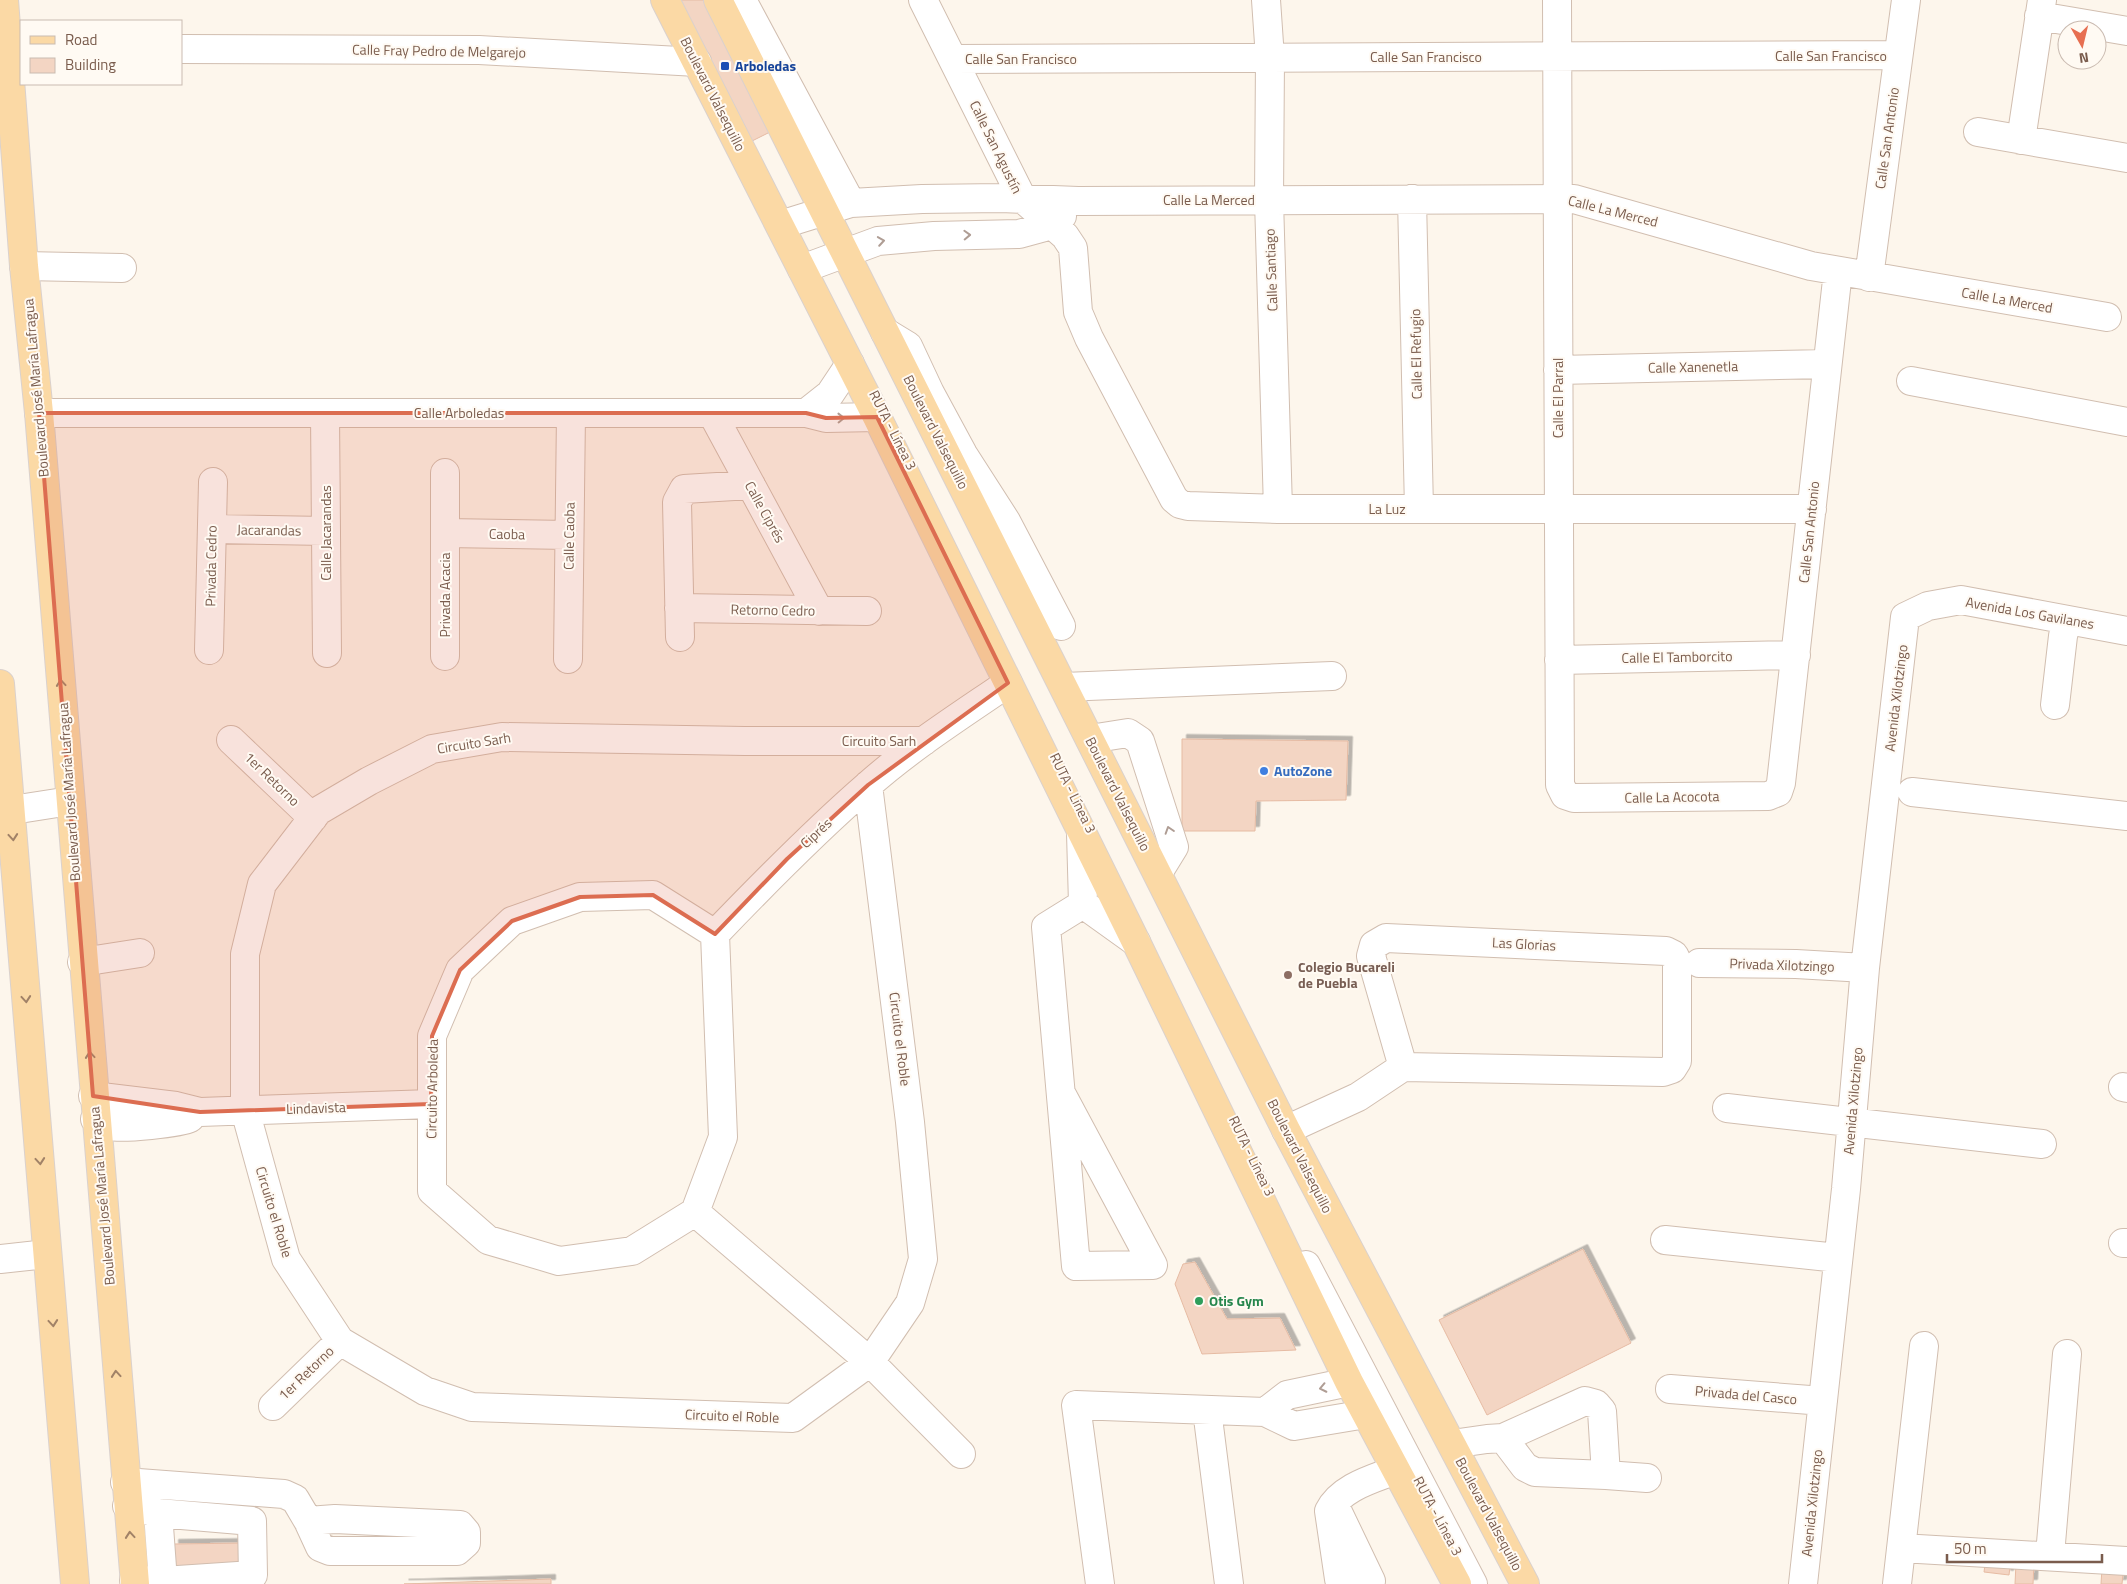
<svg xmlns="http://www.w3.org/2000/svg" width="2127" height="1584" font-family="'Titillium Web',sans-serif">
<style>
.building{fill:#f3d5c3;stroke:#e6bba3;filter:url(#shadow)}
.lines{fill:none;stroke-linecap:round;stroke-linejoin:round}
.minor-casing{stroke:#d1beb0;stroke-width:30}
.major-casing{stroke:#dad1cd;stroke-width:30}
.minor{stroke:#fff;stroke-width:28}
.major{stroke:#fbd9a5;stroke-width:28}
.oneway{stroke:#af9d94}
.oneway2{stroke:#a18267}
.marked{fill:#dc6d51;fill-opacity:0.2;stroke:#dc6d51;stroke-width:4;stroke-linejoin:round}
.transit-dot{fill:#1a4fb4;stroke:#fffaf3;stroke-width:2}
.shop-dot{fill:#3f7fe0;stroke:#fffaf3;stroke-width:2}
.education-dot{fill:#8d6e63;stroke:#fffaf3;stroke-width:2}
.leisure-dot{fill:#2e9e5b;stroke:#fffaf3;stroke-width:2}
.labels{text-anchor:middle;stroke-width:4;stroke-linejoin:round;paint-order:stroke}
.street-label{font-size:14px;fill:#7a5c4d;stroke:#fffaf3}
.transit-label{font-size:14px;font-weight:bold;fill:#164399;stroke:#fffaf3;text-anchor:start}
.shop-label{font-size:14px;font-weight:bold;fill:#366cbe;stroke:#fffaf3;text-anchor:start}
.education-label{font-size:14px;font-weight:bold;fill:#785e54;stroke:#fffaf3;text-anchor:start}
.leisure-label{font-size:14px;font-weight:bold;fill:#27864d;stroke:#fffaf3;text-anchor:start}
</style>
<defs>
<filter id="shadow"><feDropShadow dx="4.5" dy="-4.5" stdDeviation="0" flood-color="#0004"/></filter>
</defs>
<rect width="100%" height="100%" fill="#fdf6ec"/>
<path class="building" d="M679 0H705L770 132 750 142Z
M1182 739 1348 741 1346 800 1256 801 1255 831H1182Z
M1583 1249 1631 1343 1487 1415 1439 1320Z
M1195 1262 1227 1319 1280 1318 1296 1350 1202 1354 1175 1284 1183 1264Z
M244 1543 245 1565 175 1567 174 1544Z
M1986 1557 2011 1559 2009 1575 1984 1572Z
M2016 1563H2034L2033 1584H2015Z
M2102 1568 2123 1574 2122 1584H2101Z
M551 1579V1584H404Z"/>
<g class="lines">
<g class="minor-casing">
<path id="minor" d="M742 0 851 203
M923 0 1022 198 1065 236 1073 248 1078 312 1089 338 1174 499 1180 504 1188 506 1278 509H1812
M1266 0 1270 58 1269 200 1278 509
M1557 0 1560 785 1565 795 1574 798 1768 796 1778 792 1781 783 1838 271
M2039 16 2127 31
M181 49 479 50 697 62
M953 59 1898 55
M1978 132 2127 158
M2021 140 2042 0
M1412 199 1419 509
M780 225 851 203 922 199 1001 198 1078 201 1574 199 1811 266 2107 317
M24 266 122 268
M802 269 878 241 934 236 1019 234 1052 225 1062 216
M1869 277 1906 0
M885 332 908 346 930 393 963 454 1006 521 1061 626
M1558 370 1827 364
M1911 381 2127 422
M39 413H806L826 418 877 417
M325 413 327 653
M712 413 819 611
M806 413 830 394 850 364
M445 473V656
M212 529 326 531
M445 533 569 535
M679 608 867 611
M680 637 677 502 684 489 751 485
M209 650 213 482
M568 659 571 413
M1559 660 1796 655
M1064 687 1332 676
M2055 705 2063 636 2067 620
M1090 739 1128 733 1140 741 1174 847 1158 873
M231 740 313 818
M868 785 910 1122 923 1259 910 1303 870 1362 793 1418 472 1407 425 1391 340 1341 286 1259 245 1110V954L262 884 318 811 369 781 432 749 502 737 745 741H924
M1912 792 2127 816
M0 812 70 801
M1081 833 1083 904 1136 942
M653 895 715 934 723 1137 695 1212 632 1251 559 1261 488 1240 432 1191V1036L460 970 512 921 580 897Z
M715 934C764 883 814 832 867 786 911 747 960 716 1008 683
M82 962 140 953
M1699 963 1796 964 1865 968
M2123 1087 2127 1088
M1061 1093 1153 1265 1076 1266 1046 927 1083 904
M93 1096 176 1106 200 1112 431 1104
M1727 1108 2042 1144
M95 1119C100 1122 105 1125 110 1126 122 1129 180 1123 190 1118
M1286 1130 1358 1097 1403 1067 1663 1072 1672 1069 1677 1061V961L1674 955 1666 951 1386 938 1374 945 1371 956 1403 1067
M695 1212 870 1362 961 1454
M1665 1240 1838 1258
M2123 1243H2127
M0 1259 47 1254
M1306 1265 1473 1584
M1670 1389 1823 1401
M273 1406 340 1341
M1207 1410 1229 1584
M1265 1412 1287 1395 1349 1382
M1503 1438 1525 1467 1535 1472 1606 1475
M1452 1444 1487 1439 1503 1438 1585 1401 1596 1404 1602 1411 1606 1475 1647 1478
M125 1482 284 1494 295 1499 308 1521 320 1547 330 1551H457L466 1543V1532L460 1525 335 1519 308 1521
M127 1506 158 1513 252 1521 253 1575 163 1581 134 1580
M1336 1508 1371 1581 1370 1584
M158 1513 163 1581
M1901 1548 2127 1561
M2050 1555 2067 1354
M1100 1584 1076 1405 1265 1412 1294 1426 1366 1414
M1345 1584 1339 1579 1329 1511C1341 1487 1373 1479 1396 1470
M1803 1584 1846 1189 1865 968 1905 617 1928 606 1961 600 2127 631
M1897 1584 1924 1346"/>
</g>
<g class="major-casing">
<path id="major" d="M4 0 24 266 39 413 135 1584
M665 0 877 417 1136 942 1349 1382 1457 1584
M718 0 1286 1130 1525 1584
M0 684 75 1584"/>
</g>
<use href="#minor" class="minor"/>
<use href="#major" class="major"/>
</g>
<defs><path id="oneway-chevron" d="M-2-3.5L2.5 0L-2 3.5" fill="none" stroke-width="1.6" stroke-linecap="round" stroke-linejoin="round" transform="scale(1.25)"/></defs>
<g class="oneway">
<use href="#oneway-chevron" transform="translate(967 235) rotate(-2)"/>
<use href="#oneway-chevron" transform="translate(881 241) rotate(-9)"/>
<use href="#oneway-chevron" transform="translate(841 418) rotate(-1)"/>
<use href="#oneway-chevron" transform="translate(1169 830) rotate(-108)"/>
<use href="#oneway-chevron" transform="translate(1323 1388) rotate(168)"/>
</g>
<g class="oneway2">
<use href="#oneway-chevron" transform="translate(61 683) rotate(-95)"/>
<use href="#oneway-chevron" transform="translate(13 837) rotate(85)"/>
<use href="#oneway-chevron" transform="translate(26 999) rotate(85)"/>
<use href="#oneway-chevron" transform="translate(90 1055) rotate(-95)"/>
<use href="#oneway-chevron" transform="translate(40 1161) rotate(85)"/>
<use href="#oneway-chevron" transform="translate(53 1323) rotate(85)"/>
<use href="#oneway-chevron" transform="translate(116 1374) rotate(-95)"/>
<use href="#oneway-chevron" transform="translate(130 1535) rotate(-95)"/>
</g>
<path class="marked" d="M39 413H806L826 418 877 417 1008 683 868 785 787 859 715 934 653 895 580 897 512 921 460 970 432 1036 431 1104 200 1112 93 1096Z"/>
<rect class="transit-dot" x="720" y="61" width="10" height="10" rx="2.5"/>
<circle class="shop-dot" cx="1264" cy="771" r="5"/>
<circle class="education-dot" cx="1288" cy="975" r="5"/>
<circle class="leisure-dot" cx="1199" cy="1301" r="5"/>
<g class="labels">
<g class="street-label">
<text transform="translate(439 51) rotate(1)" y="5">Calle Fray Pedro de Melgarejo</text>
<text x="1831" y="61">Calle San Francisco</text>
<text x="1426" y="62">Calle San Francisco</text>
<text x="1021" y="64">Calle San Francisco</text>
<text transform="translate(713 94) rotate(63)" y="5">Boulevard Valsequillo</text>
<text transform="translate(1887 138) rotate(-82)" y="5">Calle San Antonio</text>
<text transform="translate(996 147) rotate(64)" y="5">Calle San Agustín</text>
<text x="1209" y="205">Calle La Merced</text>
<text transform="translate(1613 211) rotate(14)" y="5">Calle La Merced</text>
<text transform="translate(1271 270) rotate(-92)" y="5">Calle Santiago</text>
<text transform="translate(2007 300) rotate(10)" y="5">Calle La Merced</text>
<text transform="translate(1416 354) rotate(-91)" y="5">Calle El Refugio</text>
<text transform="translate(1693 367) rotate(-1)" y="5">Calle Xanenetla</text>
<text transform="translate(36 388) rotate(-95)" y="5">Boulevard José María Lafragua</text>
<text transform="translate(1558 398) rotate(-90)" y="5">Calle El Parral</text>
<text x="459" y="418">Calle Arboledas</text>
<text transform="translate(893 430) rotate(63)" y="5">RUTA - Línea 3</text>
<text transform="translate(936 432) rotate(63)" y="5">Boulevard Valsequillo</text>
<text x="1387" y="514">La Luz</text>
<text transform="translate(765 512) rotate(61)" y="5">Calle Ciprés</text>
<text transform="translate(269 530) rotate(1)" y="5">Jacarandas</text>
<text transform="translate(1809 532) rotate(-84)" y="5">Calle San Antonio</text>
<text transform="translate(326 533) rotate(-90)" y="5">Calle Jacarandas</text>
<text transform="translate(507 534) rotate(1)" y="5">Caoba</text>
<text transform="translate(569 536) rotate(-89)" y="5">Calle Caoba</text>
<text transform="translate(211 566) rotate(-89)" y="5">Privada Cedro</text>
<text transform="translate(445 595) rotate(-90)" y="5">Privada Acacia</text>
<text transform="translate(773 610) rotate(1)" y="5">Retorno Cedro</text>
<text transform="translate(2030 613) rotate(10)" y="5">Avenida Los Gavilanes</text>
<text transform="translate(1677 657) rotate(-1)" y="5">Calle El Tamborcito</text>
<text transform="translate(1896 698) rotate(-83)" y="5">Avenida Xilotzingo</text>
<text x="879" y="746">Circuito Sarh</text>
<text transform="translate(474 743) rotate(-9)" y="5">Circuito Sarh</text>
<text transform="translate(272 779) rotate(44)" y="5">1er Retorno</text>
<text transform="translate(69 792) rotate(-94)" y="5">Boulevard José María Lafragua</text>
<text transform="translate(1073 793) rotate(64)" y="5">RUTA - Línea 3</text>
<text transform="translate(1118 794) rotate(63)" y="5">Boulevard Valsequillo</text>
<text transform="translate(1672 797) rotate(-1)" y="5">Calle La Acocota</text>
<text transform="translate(816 833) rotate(-43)" y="5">Ciprés</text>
<text transform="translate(1524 944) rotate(3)" y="5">Las Glorias</text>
<text transform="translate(1782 965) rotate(2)" y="5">Privada Xilotzingo</text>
<text transform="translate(900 1039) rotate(83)" y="5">Circuito el Roble</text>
<text transform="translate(432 1089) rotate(-89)" y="5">Circuito Arboleda</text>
<text transform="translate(1853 1101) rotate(-85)" y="5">Avenida Xilotzingo</text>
<text transform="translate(316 1108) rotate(-2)" y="5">Lindavista</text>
<text transform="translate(1252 1156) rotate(64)" y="5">RUTA - Línea 3</text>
<text transform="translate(1300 1156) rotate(63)" y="5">Boulevard Valsequillo</text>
<text transform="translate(102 1196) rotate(-95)" y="5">Boulevard José María Lafragua</text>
<text transform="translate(274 1212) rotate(73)" y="5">Circuito el Roble</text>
<text transform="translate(306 1373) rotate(-44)" y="5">1er Retorno</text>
<text transform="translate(1746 1395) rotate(5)" y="5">Privada del Casco</text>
<text transform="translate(732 1416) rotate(2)" y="5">Circuito el Roble</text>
<text transform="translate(1812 1503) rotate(-84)" y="5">Avenida Xilotzingo</text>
<text transform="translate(1489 1514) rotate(62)" y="5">Boulevard Valsequillo</text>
<text transform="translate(1438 1516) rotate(62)" y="5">RUTA - Línea 3</text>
</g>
<g class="transit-label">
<text x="735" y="71">Arboledas</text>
</g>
<g class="shop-label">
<text x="1274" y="776">AutoZone</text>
</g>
<g class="education-label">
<text x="1298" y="972">Colegio Bucareli<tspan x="1298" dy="16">de Puebla</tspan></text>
</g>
<g class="leisure-label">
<text x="1209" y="1306">Otis Gym</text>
</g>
</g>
<rect x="20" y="20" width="162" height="65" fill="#fffaf3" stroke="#cabbb1"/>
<rect x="30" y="36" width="25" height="8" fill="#fbd9a5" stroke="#cabbb1"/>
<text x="65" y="45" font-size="15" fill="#7a5c4d">Road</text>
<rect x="30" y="58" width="25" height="15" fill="#f3d5c3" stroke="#cabbb1"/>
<text x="65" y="70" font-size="15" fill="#7a5c4d">Building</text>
<g transform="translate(2082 45) rotate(172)"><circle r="24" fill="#fffaf3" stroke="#cabbb1"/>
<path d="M0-4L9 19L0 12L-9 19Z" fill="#e76f51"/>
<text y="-8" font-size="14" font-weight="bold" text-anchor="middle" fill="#7a5c4d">N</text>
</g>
<path d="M1947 1554v8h155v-8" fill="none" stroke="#7a5c4d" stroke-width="2.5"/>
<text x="1954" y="1554" font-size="15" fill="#7a5c4d" stroke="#fffaf3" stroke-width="4" paint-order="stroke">50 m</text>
</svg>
